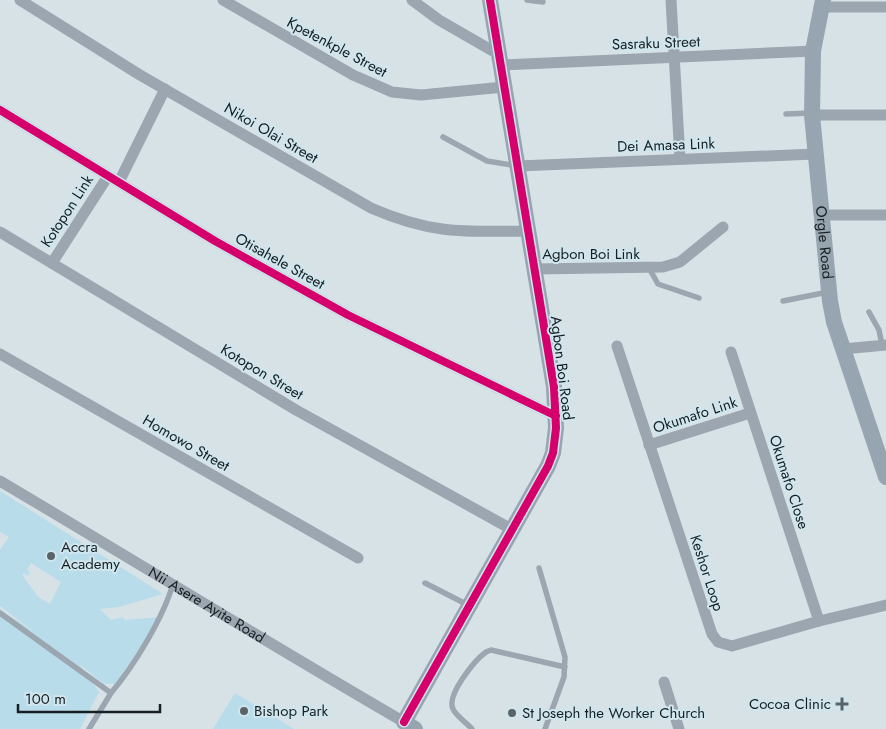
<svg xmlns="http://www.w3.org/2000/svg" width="886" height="729" font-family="Jost,sans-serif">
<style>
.green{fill:#b8dcea;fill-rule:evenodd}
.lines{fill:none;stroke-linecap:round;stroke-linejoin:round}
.lane{stroke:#9ba6b0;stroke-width:5.5}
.street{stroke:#9ba6b0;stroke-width:11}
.secondary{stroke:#97a5b0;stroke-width:16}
.cycleway-casing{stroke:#d0e6ee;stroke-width:11}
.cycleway{stroke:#d6006c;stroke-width:8}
.poi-dot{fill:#5a6367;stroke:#d0e6ee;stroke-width:2}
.labels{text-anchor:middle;stroke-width:4;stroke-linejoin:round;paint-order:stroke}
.street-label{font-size:15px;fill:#171f22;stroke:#d0e6ee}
.poi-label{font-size:15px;fill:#171f22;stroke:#d0e6ee;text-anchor:start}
</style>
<rect width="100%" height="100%" fill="#d7e2e7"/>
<path class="green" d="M0 491 163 594 119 607 100 609 111 620 123 617 124 620 160 617 116 684H104L79 664 99 692 80 729H0V609L37 634 0 606V550L9 537 0 532ZM31 563 61 582 50 604 38 597 23 576V573L28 576 30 572 27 570Z
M235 693 294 729H213Z"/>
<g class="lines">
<path class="lane" d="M527 0 543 2
M786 114 811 113
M443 137 487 161 517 166
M649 268 658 284 699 298
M783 301 828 292
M869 312 879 330 882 345
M539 568 565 657 564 677 545 729
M425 583 468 605
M0 613 111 693C134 666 163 618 173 584
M89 729 111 693
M472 729C467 723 456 716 453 709 446 695 475 660 486 652L491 650 565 667"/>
<g class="street">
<path d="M20 0 140 75 371 208C430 234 464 232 527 231"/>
<path d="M223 0 353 75 392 92 421 95 504 87"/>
<path d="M412 0 439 20 498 54"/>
<path d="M671 0 680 159"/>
<path d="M821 7H886"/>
<path d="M500 65 813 51"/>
<path d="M0 110 215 241 348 315 556 416"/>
<path d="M812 115H886"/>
<path d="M518 166 815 154"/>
<path d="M119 182 165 89"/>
<path d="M821 215H886"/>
<path d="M0 232 296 410 513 530"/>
<path d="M52 263 108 176"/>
<path d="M534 269 663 267 680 262 723 227"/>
<path d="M617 346 712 634 718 642 732 646 819 621 886 605"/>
<path d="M843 349 886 345"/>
<path d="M731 352 819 621"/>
<path d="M0 354 358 558"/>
<path d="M649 445 750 413"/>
<path id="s1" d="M0 481C135 561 268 643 404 722"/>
<path d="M664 682 679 729"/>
</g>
<g class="secondary">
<path id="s2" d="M823 0 813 51 812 115 830 301 834 322 886 477"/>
<path d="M415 729 404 722 548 466 553 453 556 428 554 387 490 0"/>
</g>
<g class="cycleway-casing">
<path id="cycleway" d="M0 110 215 241 348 315 556 416
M404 722 548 466 553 453 556 428 554 387 490 0"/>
</g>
<use href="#cycleway" class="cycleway"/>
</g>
<g class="poi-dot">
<circle cx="51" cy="556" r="5"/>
<path d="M839.5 696.5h5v5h5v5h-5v5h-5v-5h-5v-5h5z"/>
<circle cx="244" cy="711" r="5"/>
<circle cx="512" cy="713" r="5"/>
</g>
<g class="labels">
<g class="street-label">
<text transform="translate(656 43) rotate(-2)" y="5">Sasraku Street</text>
<text transform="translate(337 47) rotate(28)" y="5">Kpetenkple Street</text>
<text transform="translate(271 133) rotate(30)" y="5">Nikoi Olai Street</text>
<text transform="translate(666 145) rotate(-2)" y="5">Dei Amasa Link</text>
<text transform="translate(67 211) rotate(-57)" y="5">Kotopon Link</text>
<text dy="5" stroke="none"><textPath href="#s2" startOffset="244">Orgle Road</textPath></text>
<text x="591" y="259">Agbon Boi Link</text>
<text transform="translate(280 261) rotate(29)" y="5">Otisahele Street</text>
<text transform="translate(562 368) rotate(83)" y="5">Agbon Boi Road</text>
<text transform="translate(262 372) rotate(31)" y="5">Kotopon Street</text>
<text transform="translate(695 415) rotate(-18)" y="5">Okumafo Link</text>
<text transform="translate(186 443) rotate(30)" y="5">Homowo Street</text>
<text transform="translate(789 482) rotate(72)" y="5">Okumafo Close</text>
<text transform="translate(707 573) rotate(72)" y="5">Keshor Loop</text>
<text dy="5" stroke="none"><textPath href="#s1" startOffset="241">Nii Asere Ayite Road</textPath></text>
</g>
<g class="poi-label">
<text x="61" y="552">Accra<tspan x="61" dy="17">Academy</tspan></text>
<text x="831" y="709" text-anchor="end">Cocoa Clinic</text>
<text x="254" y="716">Bishop Park</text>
<text x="522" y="718">St Joseph the Worker Church</text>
</g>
</g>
<path d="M18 704v8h142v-8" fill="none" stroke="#171f22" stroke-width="2.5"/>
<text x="25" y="704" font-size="15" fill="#171f22" stroke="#d0e6ee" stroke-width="4" paint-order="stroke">100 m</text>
</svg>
